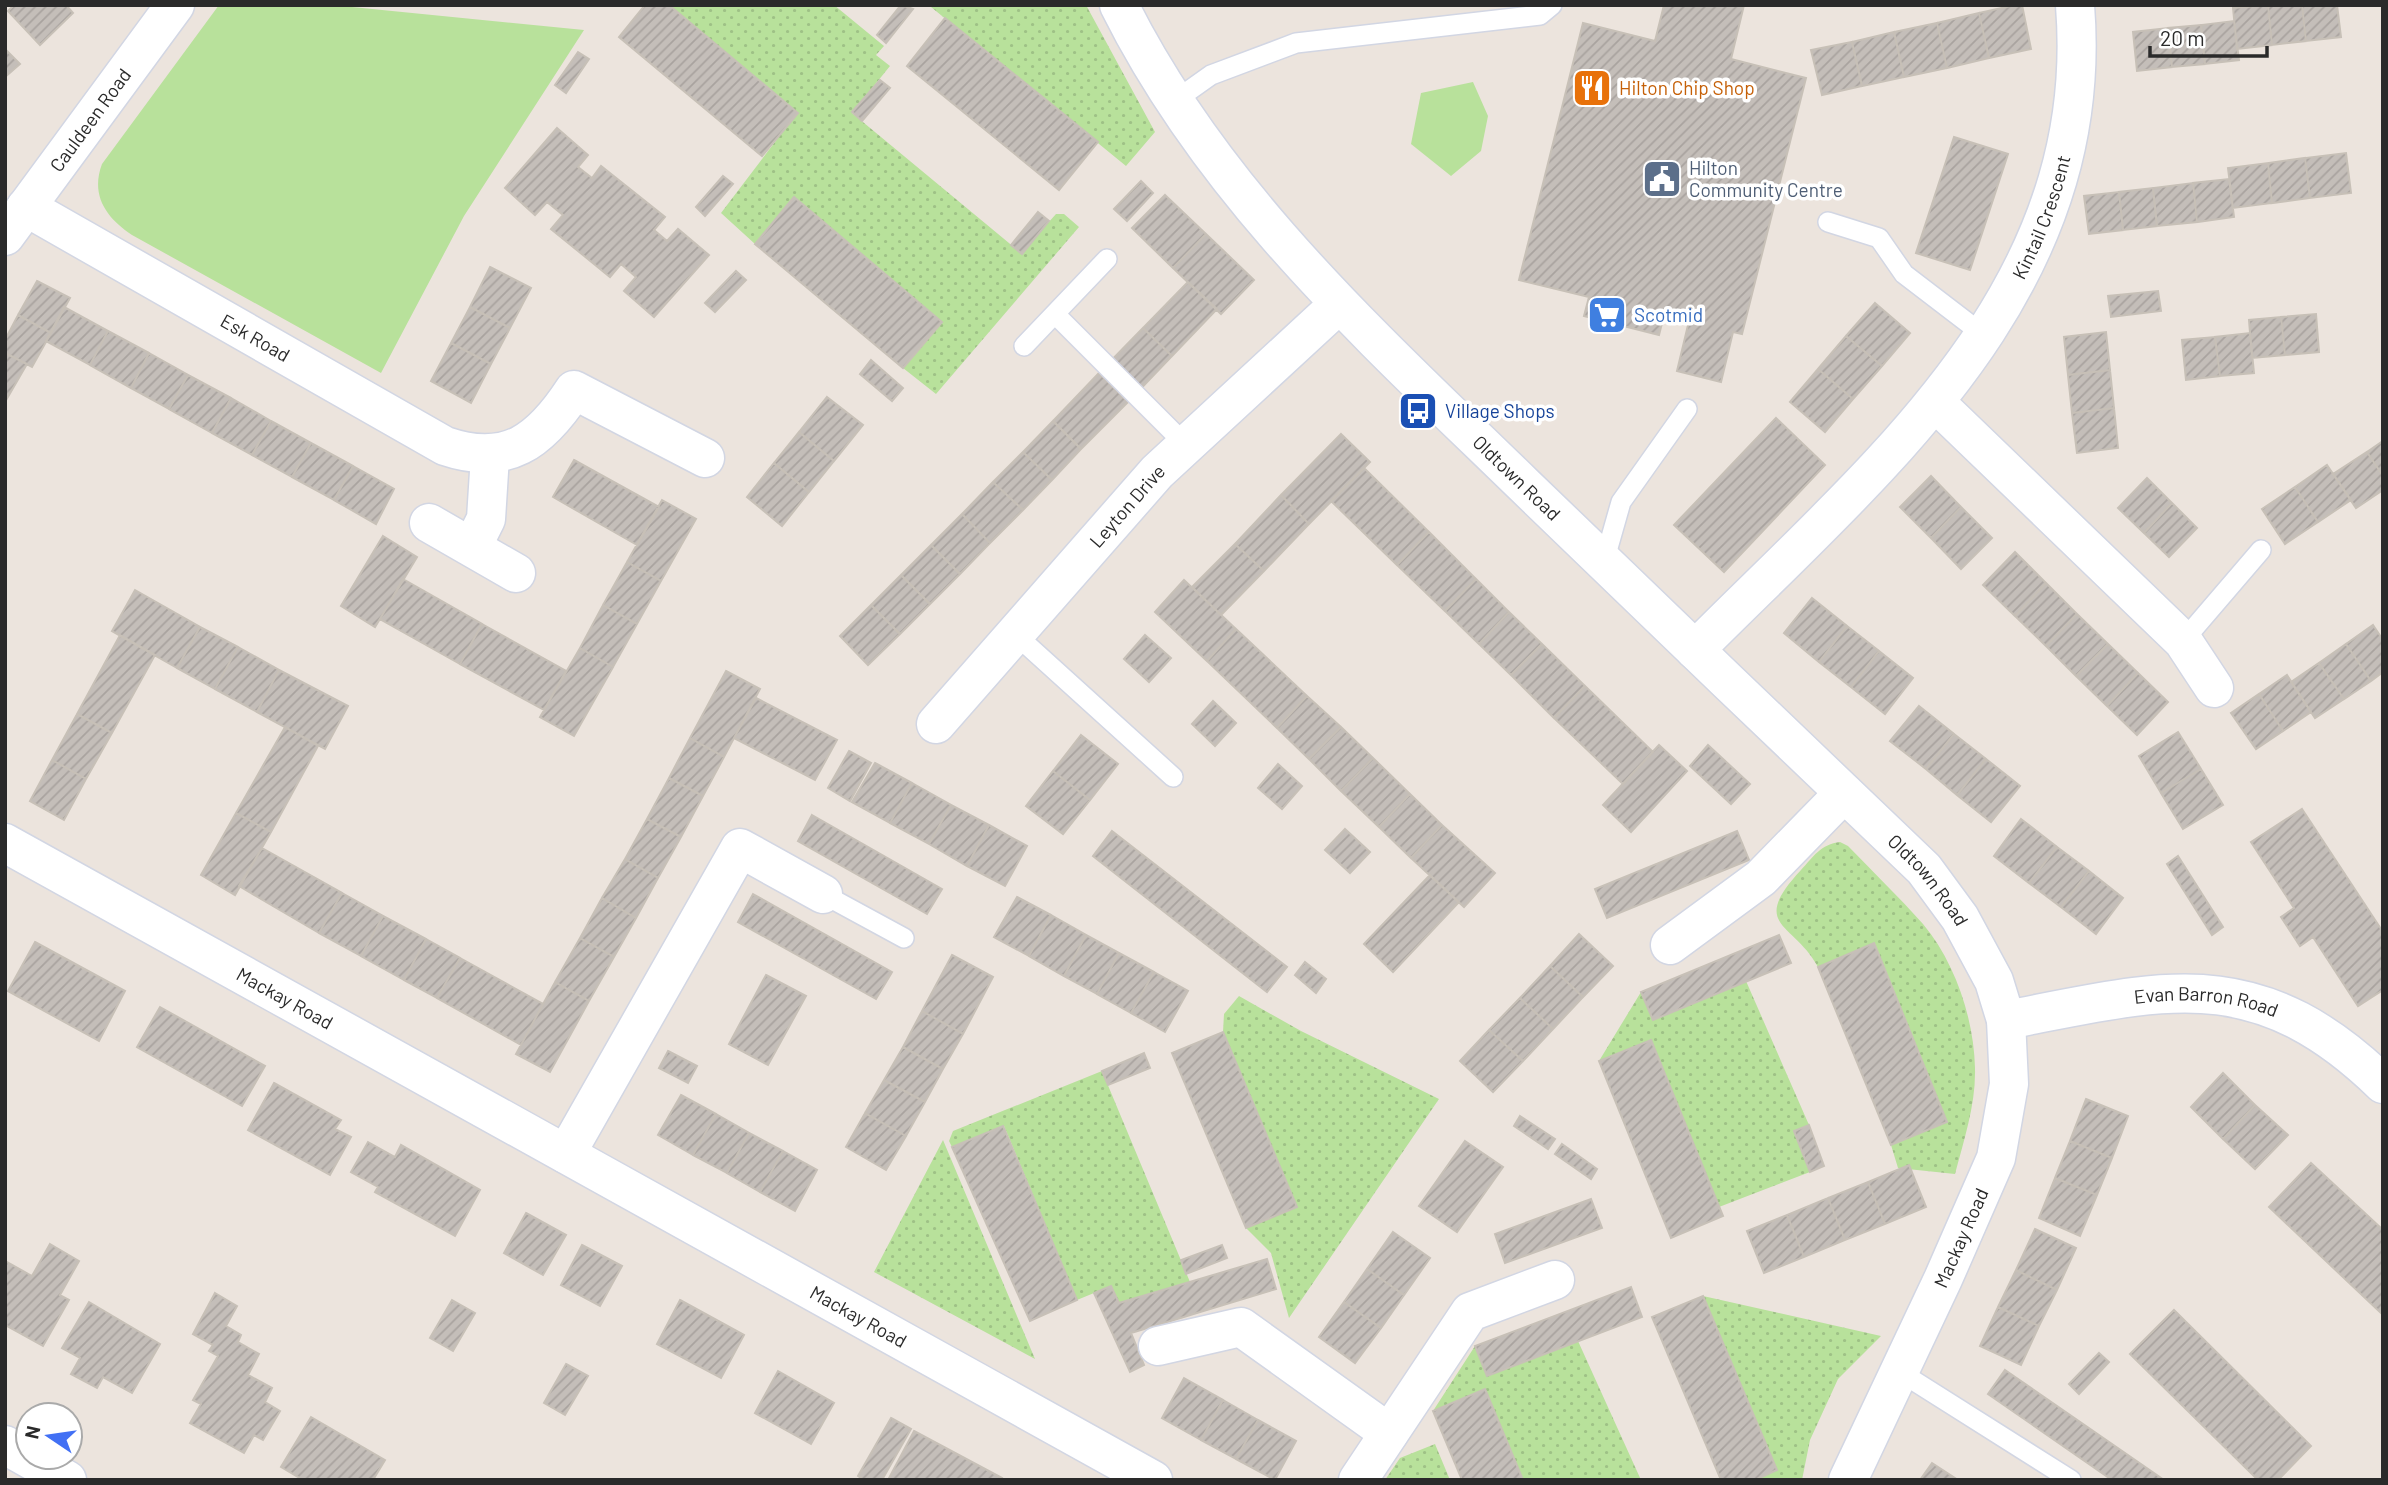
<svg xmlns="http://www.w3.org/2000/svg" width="2388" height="1485" font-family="Barlow,sans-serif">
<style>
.grass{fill:url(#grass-dots)}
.park{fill:#b8e19b}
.building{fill:url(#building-hatch);stroke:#c7c0b7;stroke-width:2}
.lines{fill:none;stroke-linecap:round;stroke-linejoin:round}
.service-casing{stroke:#d2d6e3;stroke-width:22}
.minor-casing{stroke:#d2d6e3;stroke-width:41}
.secondary-casing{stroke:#d2d6e3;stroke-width:41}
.service{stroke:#fff;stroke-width:19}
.minor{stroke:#fff;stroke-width:38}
.secondary{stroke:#fff;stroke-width:38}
.labels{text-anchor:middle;stroke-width:7;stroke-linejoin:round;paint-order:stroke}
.food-label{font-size:19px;fill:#c56008;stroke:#fff;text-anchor:start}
.street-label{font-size:19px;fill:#2a2a2a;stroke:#fff}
.service-label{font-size:19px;fill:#4e5e75;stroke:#fff;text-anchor:start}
.shop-label{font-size:19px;fill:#366cbe;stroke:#fff;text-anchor:start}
.transit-label{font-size:19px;fill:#164399;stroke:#fff;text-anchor:start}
</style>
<defs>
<pattern id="grass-dots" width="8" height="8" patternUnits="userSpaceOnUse" patternTransform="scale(1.75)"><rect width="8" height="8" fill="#b8e19b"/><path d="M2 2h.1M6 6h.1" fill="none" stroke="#9ec186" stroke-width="1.8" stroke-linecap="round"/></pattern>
<pattern id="building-hatch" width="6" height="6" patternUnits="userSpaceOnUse" patternTransform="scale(1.75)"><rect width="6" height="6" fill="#c4beb9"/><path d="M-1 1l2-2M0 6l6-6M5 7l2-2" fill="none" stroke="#a9a39f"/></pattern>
</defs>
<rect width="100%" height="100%" fill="#ece4dd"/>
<path class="grass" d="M669 5H834L884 46 876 55 890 66 852 113 1021 253 1056 214H1064L1079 227 936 394 903 368 942 322 793 198 755 244 721 213 797 113Z
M933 5H1086L1155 132 1126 166 931 7Z
M1840 842 1848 846C1873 872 1899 897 1923 924 1955 962 1974 1019 1975 1068 1976 1104 1964 1140 1955 1174L1898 1168 1891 1145 1947 1121 1875 944 1818 967C1794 922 1748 927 1801 870 1813 857 1821 844 1840 842Z
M1746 981 1809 1125 1794 1132 1810 1172 1719 1207 1651 1040 1599 1061 1641 992 1653 1019Z
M1239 996 1301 1031 1439 1099 1289 1318 1271 1253 1246 1228 1297 1206 1223 1032 1224 1014Z
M1102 1071 1190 1282 1119 1303 1111 1286 1077 1300 1004 1126 952 1147 949 1141 953 1131Z
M943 1140 1035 1359 874 1272Z
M1703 1296 1881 1336 1838 1379 1810 1440 1802 1480H1755L1777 1470Z
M1578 1341 1641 1480H1523L1485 1389 1433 1411 1475 1346 1487 1376Z
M1435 1444 1450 1480H1385L1400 1458Z"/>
<path class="park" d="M219 5H332L584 30 464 216 381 373 132 235C107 218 90 196 102 164Z
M1473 82 1488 116 1481 151 1451 176 1411 144 1421 93Z"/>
<path class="building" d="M14 5H66L73 13 40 45 8 11Z
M645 5H669L798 113 762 156 619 37Z
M901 5 913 9 886 43 877 35Z
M1664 5H1744L1731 59 1806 78 1742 334 1733 332 1721 382 1677 371 1689 321 1664 315 1659 335 1584 316 1589 297 1519 280 1583 23 1655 41Z
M2015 5H2022L2031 49 1989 58 1979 13Z
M2268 5H2302L2306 41 2272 45Z
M2268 5 2272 45 2237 49 2233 8Z
M2302 5H2337L2341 37 2306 41Z
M1979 13 1989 58 1947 68 1937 23Z
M945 18 1098 142 1059 190 907 66Z
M2234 21 2239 60 2205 64 2201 25Z
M1937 23 1947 68 1904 77 1894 32Z
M2201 25 2205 64 2172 67 2168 28Z
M2168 28 2172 67 2137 71 2133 32Z
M1894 32 1904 77 1862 86 1852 42Z
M1852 42 1862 86 1822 95 1811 50Z
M5 49 20 64 5 77Z
M578 52 589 59 566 93 555 85Z
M880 80 890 88 862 121 852 112Z
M557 128 588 155 578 167 592 178 601 166 665 217 654 230 667 241 678 229 709 255 654 317 624 291 636 277 621 264 610 277 551 229 563 215 547 202 535 215 505 188Z
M1954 137 2008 154 1970 270 1916 253Z
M2346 153 2351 193 2310 198 2305 158Z
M2305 158 2310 198 2272 203 2268 163Z
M2268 163 2272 203 2233 208 2228 168Z
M723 176 733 184 705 216 696 207Z
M2229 179 2234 217 2197 222 2193 183Z
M1141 181 1153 193 1127 221 1114 209Z
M2193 183 2197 222 2157 226 2153 188Z
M2153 188 2157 226 2123 230 2119 192Z
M2119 192 2123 230 2089 234 2084 196Z
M1165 195 1206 234 1173 268 1132 228Z
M794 197 942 322 903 368 755 244Z
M1038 212 1049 221 1022 254 1011 245Z
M1206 234 1254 280 1221 314 1173 268Z
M490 267 531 288 510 328 470 307Z
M736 271 746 280 715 312 705 303Z
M37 281 70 298 51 333 18 315Z
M1188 282 1217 309 1172 356 1143 328Z
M2158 291 2161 311 2111 317 2108 296Z
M1875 303 1910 333 1882 366 1846 336Z
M64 307 108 331 90 365 46 341Z
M470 307 510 328 491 364 451 343Z
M2316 314 2319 352 2285 355 2281 317Z
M18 315 51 333 32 367 5 353V340Z
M2281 317 2285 355 2252 358 2249 320Z
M1143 328 1172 356 1128 402 1099 373Z
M108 331 149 353 131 388 90 365Z
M2106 332 2110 370 2068 375 2064 337Z
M2250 333 2254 373 2220 376 2215 337Z
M1846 336 1882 366 1853 399 1818 369Z
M2215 337 2220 376 2186 380 2182 340Z
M451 343 491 364 471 403 431 381Z
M5 353 27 364 5 402Z
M149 353 188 375 169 409 131 388Z
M871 360 903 388 892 401 860 374Z
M1818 369 1853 399 1825 432 1790 402Z
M2110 370 2114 408 2072 413 2068 375Z
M1099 373 1128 402 1081 449 1053 421Z
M188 375 231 398 212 433 169 409Z
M827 397 863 425 834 461 799 432Z
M231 398 271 421 252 455 212 433Z
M2114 408 2118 448 2077 453 2072 413Z
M1776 418 1825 465 1724 572 1674 525Z
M271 421 311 443 292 477 252 455Z
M1053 421 1081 449 1052 480 1023 452Z
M799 432 834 461 809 492 774 463Z
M1341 434 1370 462 1309 524 1281 495Z
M2383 441V476L2367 452Z
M311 443 353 466 334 500 292 477Z
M1023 452 1052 480 1023 510 993 482Z
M2367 452 2383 476V490L2356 508 2333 474Z
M574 460 659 507 637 545 553 497Z
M774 463 809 492 782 526 747 497Z
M2327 465 2351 500 2318 522 2295 487Z
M353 466 394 489 376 524 334 500Z
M1364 468 1429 532 1397 565 1331 501Z
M1931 476 1961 507 1931 538 1900 507Z
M2147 478 2172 503 2144 533 2118 508Z
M993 482 1023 510 990 543 962 514Z
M2295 487 2318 522 2285 544 2262 509Z
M1281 495 1309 524 1264 571 1235 544Z
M662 500 696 519 661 581 627 562Z
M2172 503 2197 528 2169 557 2144 533Z
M1961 507 1992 538 1961 569 1931 538Z
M962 514 990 543 960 574 931 545Z
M1429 532 1476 579 1445 611 1397 565Z
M383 536 417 557 375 627 341 606Z
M1235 544 1264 571 1221 615 1192 587Z
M931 545 960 574 930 604 901 575Z
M2015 552 2046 583 2015 616 1983 585Z
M627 562 661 581 637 624 603 605Z
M901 575 930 604 900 634 871 605Z
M403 579 482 624 460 664 380 619Z
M1476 579 1509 612 1479 644 1445 611Z
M1184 580 1236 629 1207 661 1155 612Z
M2046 583 2077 614 2046 646 2015 616Z
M135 590 200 627 177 668 112 631Z
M1812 598 1847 626 1819 662 1784 633Z
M603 605 637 624 613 667 580 648Z
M871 605 900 634 868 665 840 636Z
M1509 612 1542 644 1511 675 1479 644Z
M2077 614 2108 644 2076 676 2046 646Z
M482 624 566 671 544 710 460 664Z
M2373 625 2383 640V672L2371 681 2346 644Z
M1847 626 1879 651 1851 687 1819 662Z
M200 627 238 647 215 689 177 668Z
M1236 629 1307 696 1277 728 1207 661Z
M120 635 155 655 112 733 77 714Z
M1145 635 1171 658 1149 682 1124 659Z
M1542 644 1585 686 1554 718 1511 675Z
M2108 644 2138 673 2107 706 2076 676Z
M2346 644 2371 681 2344 699 2319 663Z
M238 647 279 670 257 712 215 689Z
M580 648 613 667 574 736 540 717Z
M1879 651 1913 678 1885 714 1851 687Z
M2319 663 2344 699 2315 718 2291 682Z
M279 670 348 706 325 749 257 712Z
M726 671 760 689 724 757 690 738Z
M2138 673 2168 702 2137 735 2107 706Z
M2287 675 2311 712 2283 731 2259 694Z
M1585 686 1653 752 1623 784 1554 718Z
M2259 694 2283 731 2256 749 2231 713Z
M1307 696 1341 727 1309 759 1277 728Z
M756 698 837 740 815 780 734 738Z
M1213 701 1236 723 1215 746 1192 724Z
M1919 706 1954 734 1926 769 1890 741Z
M77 714 112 733 86 779 52 760Z
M285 727 318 746 271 832 236 813Z
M1341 727 1373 758 1341 791 1309 759Z
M2178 732 2201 769 2161 793 2139 756Z
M1954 734 1986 759 1957 795 1926 769Z
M1081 735 1118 764 1090 800 1053 771Z
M690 738 724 757 703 796 669 778Z
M1659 745 1687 771 1631 832 1603 805Z
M1708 745 1750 784 1731 804 1690 766Z
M849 751 871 763 850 801 828 788Z
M1373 758 1410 794 1379 827 1341 791Z
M1986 759 2020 786 1991 822 1957 795Z
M52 760 86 779 64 820 30 801Z
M875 763 912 783 890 823 852 802Z
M1278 764 1302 786 1282 809 1258 788Z
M2201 769 2223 805 2183 829 2161 793Z
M1053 771 1090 800 1063 834 1026 806Z
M669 778 703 796 681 837 647 819Z
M912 783 951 805 929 844 890 823Z
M1410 794 1442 825 1411 858 1379 827Z
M951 805 989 825 967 866 929 844Z
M2302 809 2383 932V990L2358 1006 2313 937 2300 946 2281 917 2294 908 2251 842Z
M236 813 271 832 235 895 201 875Z
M812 815 942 889 927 914 798 841Z
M647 819 681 837 658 878 625 859Z
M2021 819 2057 847 2029 883 1994 856Z
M989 825 1027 846 1005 886 967 866Z
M1442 825 1495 873 1464 907 1411 858Z
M1345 829 1370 852 1350 873 1325 850Z
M1112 831 1287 967 1267 992 1093 856Z
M1737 831 1749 860 1607 918 1595 889Z
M2057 847 2089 871 2061 907 2029 883Z
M262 848 342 893 319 933 239 886Z
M2178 856 2223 927 2212 935 2167 864Z
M625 859 658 878 636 918 602 898Z
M2089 871 2123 898 2096 934 2061 907Z
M1430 875 1459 902 1393 972 1364 944Z
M342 893 383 916 361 956 319 933Z
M753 894 892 972 876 999 738 922Z
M1017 897 1051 915 1029 956 994 937Z
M602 898 636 918 614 957 580 938Z
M1051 915 1086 935 1064 976 1029 956Z
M383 916 426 939 404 980 361 956Z
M1579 934 1613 966 1583 997 1550 966Z
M1086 935 1119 953 1097 994 1064 976Z
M1779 935 1791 963 1653 1020 1641 992Z
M580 938 614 957 589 1001 555 982Z
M426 939 460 958 437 998 404 980Z
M35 942 125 991 99 1041 8 991Z
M1874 943 1947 1122 1891 1145 1818 967Z
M1119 953 1154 972 1131 1013 1097 994Z
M952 955 993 977 963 1034 922 1011Z
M460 958 543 1004 521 1045 437 998Z
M1305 962 1326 979 1316 993 1295 975Z
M1550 966 1583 997 1553 1029 1520 998Z
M1154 972 1188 991 1165 1032 1131 1013Z
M766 975 806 996 768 1065 729 1044Z
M555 982 589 1001 550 1072 516 1054Z
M1520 998 1553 1029 1523 1061 1489 1030Z
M160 1007 265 1066 242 1106 137 1047Z
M922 1011 963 1034 943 1069 903 1047Z
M1489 1030 1523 1061 1493 1092 1460 1061Z
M1223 1032 1297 1207 1246 1228 1172 1053Z
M1651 1040 1723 1216 1671 1238 1599 1061Z
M903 1047 943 1069 925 1102 884 1080Z
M668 1051 697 1066 688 1083 659 1068Z
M1144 1053 1150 1068 1108 1085 1102 1071Z
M2223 1073 2255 1105 2223 1139 2191 1107Z
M884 1080 925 1102 906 1136 865 1113Z
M274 1083 341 1120 335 1129 351 1137 330 1175 248 1130Z
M681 1095 716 1114 693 1155 658 1135Z
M2086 1099 2128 1116 2112 1158 2070 1141Z
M2255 1105 2288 1135 2255 1169 2223 1139Z
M865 1113 906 1136 886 1170 846 1147Z
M716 1114 749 1133 727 1173 693 1155Z
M1520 1116 1555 1139 1548 1149 1514 1126Z
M1809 1125 1824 1166 1810 1172 1794 1131Z
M1003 1126 1077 1300 1030 1321 952 1147Z
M749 1133 783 1151 760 1192 727 1173Z
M1465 1141 1503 1167 1457 1232 1419 1206Z
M2070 1141 2112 1158 2097 1195 2055 1178Z
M368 1142 395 1157 401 1145 480 1190 455 1236 375 1192 378 1187 351 1172Z
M1562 1144 1597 1169 1591 1179 1555 1154Z
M783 1151 817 1170 795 1211 760 1192Z
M2311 1163 2383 1230V1315L2269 1207Z
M1909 1165 1926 1207 1885 1224 1868 1182Z
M2055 1178 2097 1195 2080 1236 2039 1218Z
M1868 1182 1885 1224 1845 1240 1828 1198Z
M1828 1198 1845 1240 1804 1257 1787 1215Z
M1591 1199 1602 1228 1505 1263 1495 1234Z
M526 1213 566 1235 543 1275 504 1253Z
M1787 1215 1804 1257 1764 1273 1747 1231Z
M2035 1229 2076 1248 2057 1290 2016 1270Z
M1393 1232 1430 1258 1404 1295 1367 1269Z
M50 1244 79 1261 60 1295 69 1300 43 1346 5 1325V1261L32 1276Z
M582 1245 622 1266 600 1306 561 1285Z
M1222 1245 1227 1258 1186 1274 1181 1260Z
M1267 1259 1276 1289 1131 1333 1144 1365 1130 1372 1094 1293 1111 1286 1119 1303Z
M1367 1269 1404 1295 1381 1328 1344 1302Z
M2016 1270 2057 1290 2039 1326 1998 1307Z
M1631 1287 1642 1317 1487 1376 1475 1346Z
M215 1293 237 1306 226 1326 241 1335 238 1342 259 1354 248 1375 272 1388 265 1402 280 1411 263 1440 254 1435 244 1453 190 1423 201 1404 193 1400 218 1356 209 1351 213 1345 193 1334Z
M1703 1296 1777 1470 1755 1480H1721L1652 1317Z
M452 1300 475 1313 453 1351 430 1338Z
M680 1300 744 1335 721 1378 657 1344Z
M89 1302 160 1344 132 1393 103 1377 97 1388 71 1374 80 1358 62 1348Z
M1344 1302 1381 1328 1355 1363 1319 1337Z
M1998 1307 2039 1326 2021 1365 1980 1346Z
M2174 1310 2311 1446 2278 1480H2258L2130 1354Z
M2099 1353 2109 1362 2079 1394 2069 1384Z
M566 1364 588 1376 565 1415 544 1403Z
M2005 1370 2164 1480H2112L1988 1394Z
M778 1371 834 1403 811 1444 755 1413Z
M1184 1378 1223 1400 1201 1440 1162 1418Z
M1485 1389 1523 1480H1462L1433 1411Z
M1223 1400 1258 1420 1236 1459 1201 1440Z
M311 1417 385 1460 373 1480H303L281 1467Z
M891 1418 911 1429 882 1480H864L858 1476Z
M1258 1420 1296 1441 1275 1480 1236 1459Z
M914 1431 1002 1478 1001 1480H888Z
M1932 1463 1958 1480H1920Z"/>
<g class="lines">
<g class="service-casing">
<path id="service" d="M1173 102 1211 75 1296 43 1540 15 1552 5
M1828 222 1879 238 1904 274 1985 336
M1055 314 1186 445
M1024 346 1107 259
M1604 562 1621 502 1687 409
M1014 633 1173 777
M2183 641 2261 550
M823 894 904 938
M1900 1372 2071 1480"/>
</g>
<g class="minor-casing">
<g id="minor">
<path id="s1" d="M1119 5C1214 196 1374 339 1524 485 1657 613 1790 742 1924 869L1960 918 1994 981 2006 1020 2009 1084 1996 1158 1943 1279 1848 1480"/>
<path id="s2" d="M26 207 445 446C507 467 540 442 574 390L705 458"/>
<path id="s3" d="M5 236 175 5"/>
<path d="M1936 403 2183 641 2214 688"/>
<path d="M429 523 516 573"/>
<path d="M472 547 486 519 490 456"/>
<path id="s4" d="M1695 650C1877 467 2098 291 2075 5"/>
<path id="s5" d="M936 724 1157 472 1338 305"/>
<path id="s6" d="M5 843 1153 1480"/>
<path d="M1670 945 1761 878 1844 793"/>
<path id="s7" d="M2006 1020C2163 990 2255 960 2383 1084"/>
<path d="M566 1154 740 848 823 894"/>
<path d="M1158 1346 1241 1327 1389 1433"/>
<path d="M1358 1480 1470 1312 1555 1280"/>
</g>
</g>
<g class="secondary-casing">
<path id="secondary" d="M5 1445 67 1480"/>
</g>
<use href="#service" class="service"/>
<use href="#minor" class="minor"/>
<use href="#secondary" class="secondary"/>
</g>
<defs>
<g id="restaurant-square" transform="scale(2.0125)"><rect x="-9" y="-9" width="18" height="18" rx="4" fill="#e8710a" stroke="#fff"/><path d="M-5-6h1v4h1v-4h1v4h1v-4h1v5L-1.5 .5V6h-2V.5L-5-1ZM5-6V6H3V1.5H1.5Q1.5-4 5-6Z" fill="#fff"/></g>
<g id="civic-square" transform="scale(2.0125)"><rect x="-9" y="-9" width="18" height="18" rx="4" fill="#5c6f8a" stroke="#fff"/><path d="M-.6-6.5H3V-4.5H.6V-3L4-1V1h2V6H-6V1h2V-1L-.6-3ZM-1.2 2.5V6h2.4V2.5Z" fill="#fff"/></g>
<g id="supermarket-square" transform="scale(2.0125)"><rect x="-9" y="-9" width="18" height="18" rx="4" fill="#3f7fe0" stroke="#fff"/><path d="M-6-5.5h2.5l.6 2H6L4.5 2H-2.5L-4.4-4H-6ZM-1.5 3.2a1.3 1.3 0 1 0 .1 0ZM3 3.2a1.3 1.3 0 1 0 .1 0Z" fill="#fff"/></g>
<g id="bus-square" transform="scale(2.0125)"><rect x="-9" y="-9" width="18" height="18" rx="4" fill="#1a4fb4" stroke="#fff"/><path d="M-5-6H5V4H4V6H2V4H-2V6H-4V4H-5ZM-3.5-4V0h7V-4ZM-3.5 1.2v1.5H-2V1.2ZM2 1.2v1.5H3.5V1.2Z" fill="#fff"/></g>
</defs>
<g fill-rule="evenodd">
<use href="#restaurant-square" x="1592" y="88"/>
<use href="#civic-square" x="1662" y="179"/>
<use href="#supermarket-square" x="1607" y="315"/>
<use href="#bus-square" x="1418" y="411"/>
</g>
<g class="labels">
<g class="food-label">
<text x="1619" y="95">Hilton Chip Shop</text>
</g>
<g class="street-label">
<text dy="7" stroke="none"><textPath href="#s3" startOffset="144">Cauldeen Road</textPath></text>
<text dy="7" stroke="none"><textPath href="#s4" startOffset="560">Kintail Crescent</textPath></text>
<text dy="7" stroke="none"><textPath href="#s2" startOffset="264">Esk Road</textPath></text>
<text dy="7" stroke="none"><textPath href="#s1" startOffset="621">Oldtown Road</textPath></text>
<text dy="7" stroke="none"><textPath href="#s5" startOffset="290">Leyton Drive</textPath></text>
<text dy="7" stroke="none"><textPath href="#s1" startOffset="1197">Oldtown Road</textPath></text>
<text dy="7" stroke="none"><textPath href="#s6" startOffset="320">Mackay Road</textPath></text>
<text dy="7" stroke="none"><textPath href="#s7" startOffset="203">Evan Barron Road</textPath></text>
<text transform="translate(1961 1238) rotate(-66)" y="7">Mackay Road</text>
<text dy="7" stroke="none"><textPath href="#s6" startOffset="976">Mackay Road</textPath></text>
</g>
<g class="service-label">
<text x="1689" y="175">Hilton<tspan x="1689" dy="22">Community Centre</tspan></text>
</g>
<g class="shop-label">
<text x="1634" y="322">Scotmid</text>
</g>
<g class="transit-label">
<text x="1445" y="418">Village Shops</text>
</g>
</g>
<rect width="2388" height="1485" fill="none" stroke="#2a2a2a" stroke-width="14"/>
<g transform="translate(49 1436) rotate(283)"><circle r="33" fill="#ffffff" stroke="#aaaaaa" stroke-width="2"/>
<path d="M0-5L12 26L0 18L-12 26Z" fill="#4270f4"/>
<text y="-10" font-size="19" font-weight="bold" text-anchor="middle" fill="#2a2a2a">N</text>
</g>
<path d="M2150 46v10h117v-10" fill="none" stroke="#2a2a2a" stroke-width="3.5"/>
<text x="2160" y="46" font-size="21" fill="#2a2a2a" stroke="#ffffff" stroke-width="5" paint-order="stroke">20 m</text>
</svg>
